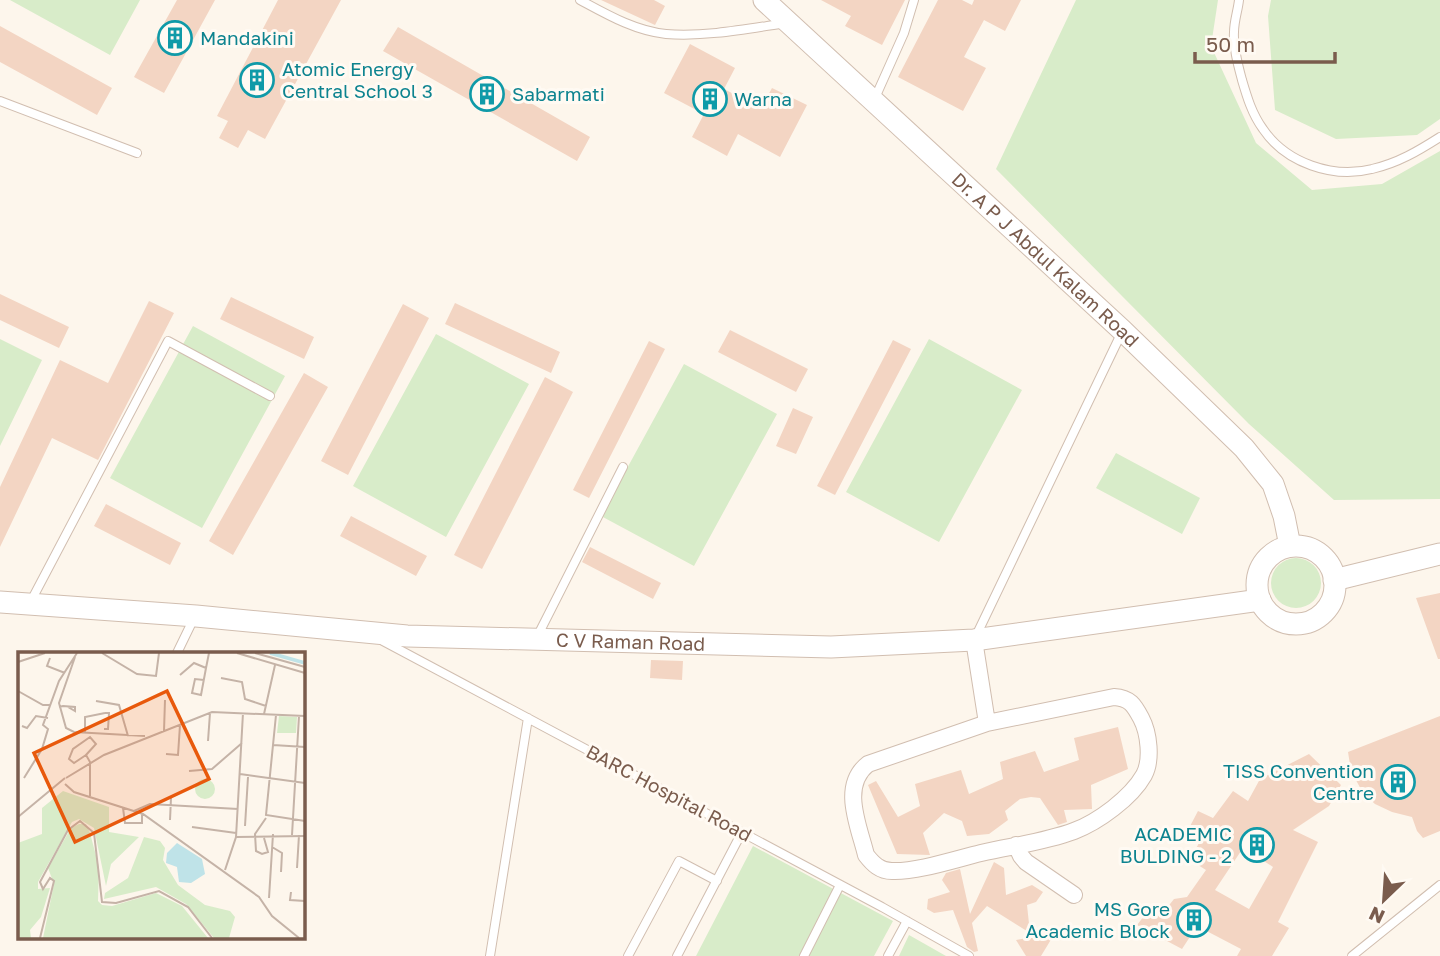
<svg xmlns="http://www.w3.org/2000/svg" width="1440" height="956" font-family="'Golos Text',sans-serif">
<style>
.green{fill:#d8ecc9}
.building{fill:#f3d5c3;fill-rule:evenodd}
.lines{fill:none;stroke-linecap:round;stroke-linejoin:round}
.service-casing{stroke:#d1beb0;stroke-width:10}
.minor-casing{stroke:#d1beb0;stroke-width:18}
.tertiary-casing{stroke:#d1beb0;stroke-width:23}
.service{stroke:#fff;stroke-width:8}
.minor{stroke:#fff;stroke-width:16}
.tertiary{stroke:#fff;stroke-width:21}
.labels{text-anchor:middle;stroke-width:6;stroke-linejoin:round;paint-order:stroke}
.culture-label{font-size:19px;fill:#0d838f;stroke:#fffaf3;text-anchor:start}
.street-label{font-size:19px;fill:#7a5c4d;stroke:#fffaf3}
.inset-river{fill:none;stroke:#bfe3e8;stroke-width:3.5}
.inset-road{fill:none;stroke:#c5b3a7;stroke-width:2}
.view{fill:#e8590c;fill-opacity:0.15;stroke:#e8590c;stroke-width:3.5}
.inset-edge{fill:none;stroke:#7a5c4d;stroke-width:3.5}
</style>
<rect width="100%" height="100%" fill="#fdf6ec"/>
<path class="green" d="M10 0H140L110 55Z
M1076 0H1218L1211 46 1256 143 1312 190 1382 184 1440 151V499L1334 500 1249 424 996 169Z
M1271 0H1440V119L1417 135 1336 139 1275 110 1268 16Z
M193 326 285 376 202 528 110 478Z
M436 334 529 384 446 537 353 486Z
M0 339 42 360 0 446Z
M929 339 1022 390 939 542 846 492Z
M684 364 777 414 694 566 601 516Z
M1116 453 1200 498 1182 534 1096 488Z
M1271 583a25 25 0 1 1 50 0a25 25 0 1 1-50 0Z
M753 846 893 921 874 956H696Z
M909 935 946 956H899Z"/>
<path class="building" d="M177 0H215L164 93 134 77Z
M278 0H341L265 139 248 130 238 148 219 138 228 121 217 116Z
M601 0H654L665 6 655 25Z
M821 0H905L882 45 845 26 851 16Z
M938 0H962L972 5 974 0H1021L1005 31 984 20 964 57 986 68 963 111 898 77Z
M0 26 112 88 97 115 0 62Z
M398 27 590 137 577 161 383 51Z
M690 44 735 68 724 89 761 108 772 88 807 105 780 157 738 134 727 156 692 137 704 114 664 93Z
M0 294 69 327 59 348 0 320Z
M231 297 314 337 304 359 220 319Z
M149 301 174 313 98 460 52 438 0 547V487L60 360 108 383Z
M455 303 560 352 551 373 445 324Z
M403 304 429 318 348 475 321 461Z
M730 330 808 369 796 392 718 352Z
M893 340 911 349 835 495 817 486Z
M649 341 665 349 589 498 573 490Z
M304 373 328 387 233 555 209 541Z
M545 377 573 392 482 569 454 555Z
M793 408 813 417 796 454 776 446Z
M106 504 181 543 170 565 94 526Z
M351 516 427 556 416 576 340 536Z
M590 547 661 583 653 599 582 562Z
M1440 593V659H1438L1416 598Z
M651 660 683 661 682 680 650 678Z
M1440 716V831L1423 838 1417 831 1412 817 1392 812 1375 804 1363 793 1351 771 1348 752Z
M1118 727 1128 769 1091 785 1092 809 1064 810 1067 822 1058 825 1040 798 1031 797 1020 799 1005 811 1008 820 989 834 967 836 962 821 944 813 923 833 930 855 897 854 868 785 876 781 898 817 920 806 915 784 961 770 969 794 1003 779 1000 762 1035 751 1044 772 1079 760 1074 738Z
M1309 754 1341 785 1329 806 1293 830 1318 842 1278 922 1289 928 1272 956H1237L1241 949 1197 926 1182 949 1137 925 1148 911 1152 914 1159 907 1166 909 1174 899 1187 897 1206 870 1190 860 1200 841 1188 830 1198 811 1213 818 1233 791 1248 801 1260 779ZM1243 848 1273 867 1249 909 1215 890Z
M994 862 1004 868 1006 895 1032 885 1043 892 1036 902 1027 905 1030 933 987 906 972 923 978 951 974 952 967 947 953 910 934 913 927 909 928 899 950 892 942 880 946 873 960 869 970 914Z
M1055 933 1041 956H1026L1016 940Z"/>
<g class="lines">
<g class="service-casing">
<path id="service" d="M580 0C606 14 635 31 666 34 706 37 746 29 786 23
M1239 0C1238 10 1234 21 1234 32 1233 47 1238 65 1242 80 1247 97 1252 114 1263 129 1286 163 1333 179 1372 169 1398 163 1418 151 1440 137
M875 98 904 33 914 0
M0 101 137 153
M31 601 168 341 270 396
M537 637 623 467
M975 638 1121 334
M383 641 882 907 969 956
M177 653 194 618
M490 956 528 718
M628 956 679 861 717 881
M677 956 742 832
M804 956 840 885
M888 956 907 921
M1352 956 1440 885"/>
</g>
<g class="minor-casing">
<path id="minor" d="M974 640 987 723 868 764C840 786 859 826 866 855 873 864 880 871 892 871 917 872 956 859 981 853 1011 846 1045 842 1074 831 1098 822 1131 798 1144 775 1152 760 1149 733 1141 718 1134 705 1130 698 1114 697L987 723
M1016 845 1021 856 1026 862 1074 895"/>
</g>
<g class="tertiary-casing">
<g id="tertiary">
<path id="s1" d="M764 0 1123 331 1244 448 1273 484 1284 516 1290 546"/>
<circle cx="1296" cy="585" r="39"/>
<path d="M1334 580 1440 554"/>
<path id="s2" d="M0 602 196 616 407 636 831 647 974 640 1260 600"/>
</g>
</g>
<use href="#service" class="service"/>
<use href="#minor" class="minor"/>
<use href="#tertiary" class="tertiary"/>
</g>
<defs>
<g id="building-ring" transform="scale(1.75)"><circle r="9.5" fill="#fffaf3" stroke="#0f9aa8" stroke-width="1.5"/><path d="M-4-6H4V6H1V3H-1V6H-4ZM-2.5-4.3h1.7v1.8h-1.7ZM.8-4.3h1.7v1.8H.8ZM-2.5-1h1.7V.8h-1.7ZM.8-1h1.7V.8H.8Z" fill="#0f9aa8"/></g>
</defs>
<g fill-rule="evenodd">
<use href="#building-ring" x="175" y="38"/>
<use href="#building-ring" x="257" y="80"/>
<use href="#building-ring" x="487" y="94"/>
<use href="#building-ring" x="710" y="99"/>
<use href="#building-ring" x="1398" y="782"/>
<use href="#building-ring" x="1257" y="845"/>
<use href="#building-ring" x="1194" y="920"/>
</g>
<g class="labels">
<g class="culture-label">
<text x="200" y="45">Mandakini</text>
<text x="282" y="76">Atomic Energy<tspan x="282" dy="22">Central School 3</tspan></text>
<text x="512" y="101">Sabarmati</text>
<text x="734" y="106">Warna</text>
<text x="1374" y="778" text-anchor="end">TISS Convention<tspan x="1374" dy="22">Centre</tspan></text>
<text x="1232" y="841" text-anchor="end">ACADEMIC<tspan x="1232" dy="22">BULDING - 2</tspan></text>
<text x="1170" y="916" text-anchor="end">MS Gore<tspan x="1170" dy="22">Academic Block</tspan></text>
</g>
<g class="street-label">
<text dy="7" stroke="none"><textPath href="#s1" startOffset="383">Dr. A P J Abdul Kalam Road</textPath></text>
<text dy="7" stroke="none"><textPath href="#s2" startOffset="632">C V Raman Road</textPath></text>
<text transform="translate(669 793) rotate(28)" y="7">BARC Hospital Road</text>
</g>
</g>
<g transform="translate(18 652)">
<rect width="287" height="287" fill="#fdf6ec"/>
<path d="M261 64 279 65 278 81H259ZM177 137a10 10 0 1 1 20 0a10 10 0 1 1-20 0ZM45 139 91 155V180L121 185 93 212 88 234 76 176 61 167 54 170 20 230V237L32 236 23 265 12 278 13 286H0V191L24 182V156ZM61 172H68L72 181 81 215 80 249 84 253 94 254 138 241 164 254 190 286H25L36 232 30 216 53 176ZM126 185 142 189 147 196 145 208 160 233 187 253 212 259 217 265 211 286H196L168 252 138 235 86 247 87 241 110 226Z" fill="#d8ecc9"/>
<path d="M159 191 184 207 187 222 173 231 161 230 159 215 148 211 149 201Z" fill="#bfe3e8"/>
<path class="inset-river" d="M252 1 287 11"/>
<path class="inset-road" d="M84 1 119 22 138 24 141 1M219 1 287 21M237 1 287 15M57 5 41 51 48 76 56 80 127 84M32 6 29 14 47 21M0 10 27 1M162 23 176 11 188 16M203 26 224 30 227 47 248 54M186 28 177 27 174 41 183 43 188 16 191 1M0 39 25 53H33M78 49 101 53 110 84M41 55 45 54 57 55V59L50 55M246 62 257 13M258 63 248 163 287 169M4 74 9 76 18 64 30 66M86 77H90L91 61H87M146 79 147 48M67 81V65L87 61M190 89 192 61M255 93 287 95M148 102 160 103 162 73M68 103 56 111 51 107 55 97 72 85 78 92 68 103 72 110V144M171 119 194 117 224 91M222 122 287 131M6 126 24 97 30 77 25 73 41 29 59 1M48 126 86 103 194 60 287 64M47 132 56 140 125 162 241 245 254 264 281 286M105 156 107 171H124V162M116 159 132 152 220 157M0 165 47 126M152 168 153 146M227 174 230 125M174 175 218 181M274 183 281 64M218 185 287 184M246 186 250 200 244 202 238 199 237 182 248 166M254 195 264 201 263 220M279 216 281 183M207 218 218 185 225 61M273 240 272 248 287 249M251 246 255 182M22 286 36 229 32 226 25 237 22 230 50 178 62 169 76 181 84 250 98 251 141 239 170 255 194 286"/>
<path class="view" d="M149 39 191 127 57 190 16 101Z"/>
<rect width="287" height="287" class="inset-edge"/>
</g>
<g transform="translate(1384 900) rotate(205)" stroke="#fffaf3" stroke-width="5" paint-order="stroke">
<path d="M0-5L12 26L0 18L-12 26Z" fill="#7a5c4d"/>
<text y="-10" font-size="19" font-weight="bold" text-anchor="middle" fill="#7a5c4d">N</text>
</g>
<path d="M1195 52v10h140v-10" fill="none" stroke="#7a5c4d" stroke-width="3.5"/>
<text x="1206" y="52" font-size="21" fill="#7a5c4d" stroke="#fffaf3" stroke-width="5" paint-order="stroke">50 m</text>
</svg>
